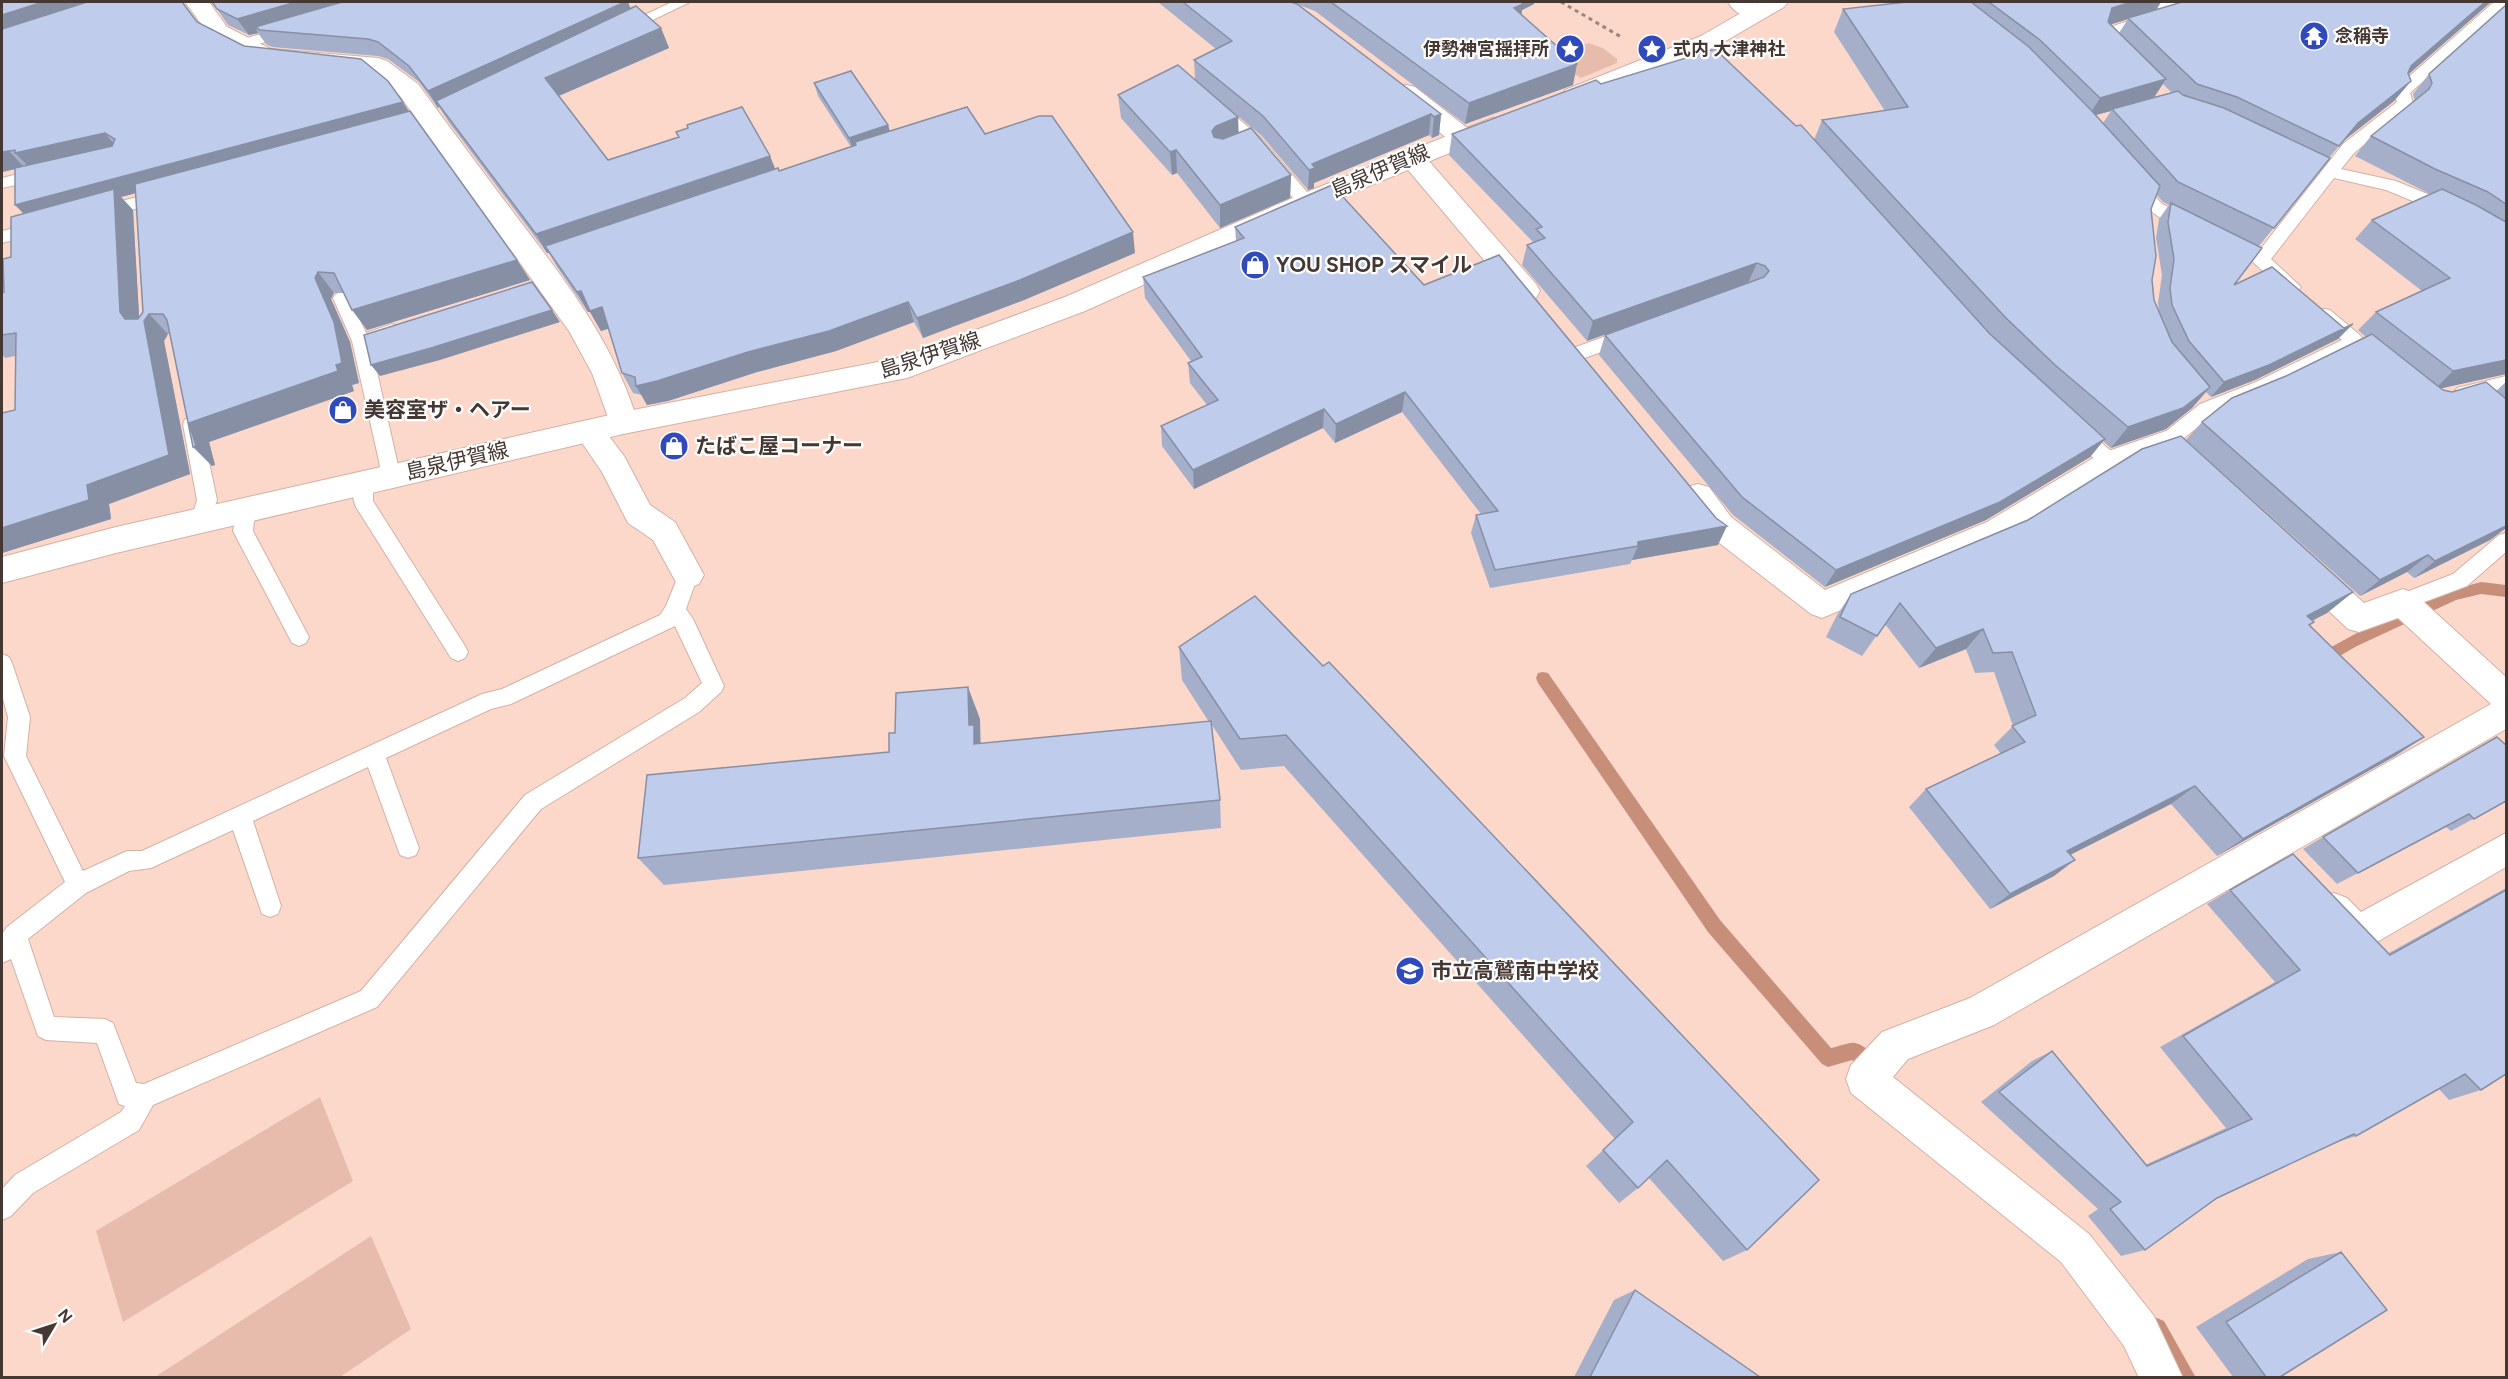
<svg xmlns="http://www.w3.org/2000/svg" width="2508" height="1379" font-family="Figtree,'Noto Sans JP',sans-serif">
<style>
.green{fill:#e8bcac}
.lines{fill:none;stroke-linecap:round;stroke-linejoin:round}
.stream{fill:#c78e7a;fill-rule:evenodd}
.lane-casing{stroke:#d4b1a4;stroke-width:2}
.street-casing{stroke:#d4b1a4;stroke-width:2}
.secondary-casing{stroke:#d4b1a4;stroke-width:2}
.path{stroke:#9f867d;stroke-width:3;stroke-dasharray:4 4;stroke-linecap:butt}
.lane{fill:#fff;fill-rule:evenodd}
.street{fill:#fff;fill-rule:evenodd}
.secondary{fill:#fff;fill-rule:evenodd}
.wall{fill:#a5afca;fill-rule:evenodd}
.shaded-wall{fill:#868fa4}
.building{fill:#c0cceb;stroke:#868fa4;stroke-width:1.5}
.labels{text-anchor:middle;stroke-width:4.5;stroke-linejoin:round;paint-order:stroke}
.far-poi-label{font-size:18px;font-weight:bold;fill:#453732;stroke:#fff;text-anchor:start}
.street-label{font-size:21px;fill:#453732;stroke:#fff}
.poi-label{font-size:21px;font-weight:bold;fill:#453732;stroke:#fff;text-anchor:start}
</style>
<rect width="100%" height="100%" fill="#fcd8cb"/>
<path class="green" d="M1588 43 1603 48 1617 59V63L1581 78 1574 74 1559 55Z
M320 1097 353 1181 123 1322 96 1231Z
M371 1236 411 1329 340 1377H155Z"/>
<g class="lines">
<path class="stream" d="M2481 582 2506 585V597L2481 594 2456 600 2357 646 2324 665H2314L2312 661 2314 657C2366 627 2423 597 2481 582Z
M1543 672 1548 673 1720 920 1831 1048C1838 1047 1849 1042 1855 1043 1865 1045 1881 1060 1885 1069L1882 1075 1876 1078 1852 1060 1828 1067 1822 1064 1708 932 1538 683 1536 678 1538 673Z
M2157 1318 2164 1321 2196 1378H2176L2147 1328 2150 1321Z"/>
<g class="lane-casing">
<path id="lane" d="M672 2H690L628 32 623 34 615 29Z
M2186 2H2207L2205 5 2114 36 2121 47 2118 50H2108L2098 40 2101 30Z
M2494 2H2506V11H2502L2410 93 2413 103 2411 107 2355 152 2341 169 2396 181 2454 205 2456 209 2454 213H2442L2386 190 2334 178 2271 259 2301 287 2298 291H2286L2255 264 2252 260 2255 256 2343 144 2397 102 2394 92 2396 88Z
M288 25 296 30 293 33 243 49 235 44 238 41Z
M1216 104 1222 105 1261 138 1312 198 1314 202 1312 206H1300L1249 146 1210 113 1208 109Z
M42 168 48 170 50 174 48 178 2 188V178Z
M2135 179 2141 181 2162 204 2195 220 2197 224 2195 228C2173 234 2137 202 2127 185Z
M164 190 170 192 172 196 170 200 101 218 93 212 95 208Z
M39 222 47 228 45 232 2 243V231Z
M342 292 348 294 366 333 392 324 398 326 401 331 398 336 371 345 397 461 399 477 396 482 389 485 382 482 379 461 352 341 333 298 336 294Z
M2324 309 2330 310 2361 336 2364 341 2361 346 2268 392 2214 414 2173 447 2166 449 2159 447 2157 442 2159 437 2200 404 2256 382 2342 340 2315 315 2318 310Z
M1629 328 1635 330 1638 335 1635 340 1579 360 1573 358 1570 353 1573 348Z
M2506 376V390L2463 400 2457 398 2454 393 2457 388Z
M192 417 199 419 201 424 217 500 208 526 201 528 194 526 191 520 197 500 183 424 185 419Z
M2074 423 2081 425 2118 457 2120 462 2118 467 2111 469 2104 467 2067 435 2065 430 2067 425Z
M363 475 370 478 373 483V501L465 646 468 652 465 658 458 661 451 658 356 507C352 499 352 486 356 478Z
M245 502 252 505 255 510 253 531 309 637 306 643 299 646 292 643 233 531 238 505Z
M2506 533V552L2467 586 2403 610 2396 608 2393 602 2396 596 2453 574 2499 535Z
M688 567 695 569 698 575 686 609 693 619 724 686 721 692 699 712 541 809 377 1007 153 1105 139 1130 33 1193 11 1216 2 1220V1189L15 1175 121 1112 125 1106 119 1104 97 1043 46 1040 38 1036 11 959 2 963V934L7 927 65 882 4 756 8 717 2 695V654L9 657 12 663 30 717 26 756 83 871 127 851H142L482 694 502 689 660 615 666 606 681 569ZM675 626 702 683 685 698 525 795 361 991 144 1084 136 1083 113 1023 105 1019 54 1017 28 939 86 893 129 871 151 868 233 830 262 914 270 917 278 914 281 906 253 821 368 767 400 855 408 858 416 855 419 848 386 758 491 709 511 704Z"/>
</g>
<g class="street-casing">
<path id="street" d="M185 2H209L227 27 271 49 378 58 387 61 418 84C450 128 483 172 516 216 565 280 615 344 638 423L633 431 623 434 613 431 592 373 569 331 400 96 372 73 257 61 211 37Z
M1728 2H1755L1769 13 1765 18C1752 22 1734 14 1728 2Z
M2153 2H2179L2187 10 2183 15C2170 18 2159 13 2153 2Z
M1406 85 1415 87 1471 131 1475 137 1471 143 1462 145 1453 143 1397 99 1394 93 1397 87Z
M1412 149 1421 152 1536 284 1540 291 1536 298 1526 301 1516 298 1403 164 1399 158 1403 152Z
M589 420 599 423 624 456 650 505 675 522 704 575 699 584 688 588 677 584 653 540 628 523 602 472 574 431 579 423Z
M2166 431C2178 435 2186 440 2192 452L2187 460 2177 464 2162 456 2122 470 2009 540 1822 618 1811 614 1709 535 1683 496 1687 487 1698 484 1709 487 1731 517 1825 590 1987 522 2100 454Z
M2308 559 2319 563 2364 603 2403 589 2414 593 2506 677V729L1994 1025 1908 1059 1893 1077 2089 1234 2154 1316 2183 1378H2139L2124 1346 2061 1262 1851 1093 1846 1079 1851 1065 1882 1032 1970 998 2491 704 2398 618 2359 632 2348 629 2297 581 2292 572 2297 563Z
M2506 833V867L2370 946 2357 951C2338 944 2324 928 2316 910L2321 898 2334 893 2347 898 2361 912Z"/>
</g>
<g class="secondary-casing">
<path id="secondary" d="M1760 2H1788L1784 7 1717 46 1583 102 1574 104 1565 102 1562 96 1565 90 1701 36Z
M1492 118 1501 120 1505 126 1501 132 1315 208 1085 311 907 378 623 434 116 553 2 583V557L116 527 623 412 903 357 1065 297 1297 196Z"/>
</g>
<path class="path" d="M1561 2 1623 38"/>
<use href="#lane" class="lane"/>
<use href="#street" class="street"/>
<use href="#secondary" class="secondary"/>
</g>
<path class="wall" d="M2 2 183 3 197 22 244 46 409 111 517 260 530 280 367 330 344 293H334L331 299 350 342 359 383 352 385 354 391 209 442 215 465 212 466 170 334H168L164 341 190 474 109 504 111 519 2 553V413L15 410V356L5 358 2 354V293L4 292 11 257 23 213 15 169 2 172ZM136 193 143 312 139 317 133 210 121 197Z
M212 2 631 9 661 28 669 48 559 96 608 160 678 137 676 132 770 156 775 169 779 171 851 147 818 96 814 83 888 125 890 131 985 134 1135 253 1024 300 923 338 914 322 836 351 757 372 668 401 647 405 642 395 633 393 622 373 608 329 601 331 590 312H588L557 267 549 253H547L448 121 439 107 438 108 419 82 388 59 378 56 272 47 266 44 258 33 249 35 228 25Z
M1158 2H1291L1441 114 1439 135 1432 138 1429 135 1314 183V188L1308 190 1262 136 1228 108 1239 133 1291 175 1290 198 1220 228 1177 173 1172 175 1121 118 1118 95 1195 79 1194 60 1216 49Z
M1291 2H1534V4L1522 10 1521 15 1573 85 1465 124 1315 11Z
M1907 2H2161L2156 10 2182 2H2491L2409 74 2411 81 2394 101 2343 141 2329 158H2330L2259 246 2234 285 2338 339 2255 380 2211 397 2206 392 2192 408 2166 429 2111 448 2103 441 2090 457 1986 520 1825 587 1733 515 1599 355 1605 335 1748 283 1587 341 1522 265 1527 245 1533 243V242L1449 155 1452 134 1601 84 1796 126 1814 140 1822 120 1885 111 1834 32 1843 9ZM2128 19 2119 33 2111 24 2122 21ZM2163 84 2172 93 2154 97ZM2111 111 2103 123 2096 115ZM2157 195 2163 202 2169 205 2159 219 2156 238 2162 275 2158 303 2159 312 2154 300 2152 280 2151 209Z
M2506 5V374L2441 388 2443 390 2452 392 2496 391 2506 382V528L2490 540 2414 578 2407 572 2360 596 2186 440 2202 422 2286 376 2366 337 2358 330 2376 312 2422 291 2355 239 2372 220 2430 194 2355 156 2371 136 2415 101 2413 94 2429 74Z
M1235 227 1424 285 1718 545 1632 560 1630 564 1490 588 1471 533 1476 515 1481 514 1402 412 1335 443 1323 428 1194 489 1162 446 1161 426 1207 405 1190 383 1188 363 1191 361 1145 298 1143 277 1236 241Z
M2353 592 2327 613 2312 621 2314 622 2310 625 2424 737 2395 756 2217 856 2171 804 2070 855 2054 876 1990 909 1909 807 1926 789 2001 754 1994 745 2013 726 1994 672 1975 673 1966 649 1919 668 1885 624 1862 656 1826 637 1837 615 1851 594Z
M1255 596 1747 1250 1723 1261 1649 1178 1638 1188 1619 1203 1586 1166 1615 1139 1284 766 1241 770 1212 725 1220 800 1221 828 664 885 638 858 889 752 980 719 981 744 1209 722 1182 680 1179 647Z
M2506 801 2451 831 2446 827 2337 884 2303 849 2323 837Z
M2506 888V1074L2481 1090 2449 1100 2439 1089 2356 1136 2334 1143 2217 1198 2145 1250 2121 1256 2088 1216 2098 1209 1981 1102 2032 1061 2052 1051 2145 1165 2226 1128 2160 1047 2275 982 2207 904 2230 890 2389 953Z
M2341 1252 2280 1377H2233L2196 1327 2308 1259Z
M1635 1290 1760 1377H1574L1614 1300Z"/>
<path class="shaded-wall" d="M43 2H108L2 36V15Z
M296 2H363L255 27 258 33 249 35 237 19Z
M625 2H628L634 17 436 101 439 107 438 108 428 91Z
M1513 2H1534V4L1522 10 1520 25 1510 29Z
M2131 2H2161L2156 10 2100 28 2112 8Z
M2485 2H2491L2395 86 2411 66Z
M661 28 669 48 556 97 545 78Z
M1577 64 1573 85 1465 124 1469 103Z
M2166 79 2153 99 2112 109 2111 111 2088 117 2100 98Z
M2411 81 2394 101 2342 142 2358 123Z
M403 102 414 119 121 197 133 210 140 332 125 319 120 312 15 205Z
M1431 114 1429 135 1314 183V188L1308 190 1309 170 1312 164Z
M1441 114 1439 135 1432 138 1434 117Z
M1238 117 1239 140 1216 149 1212 131 1216 126Z
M888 125 891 137 855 142 857 149 853 150 849 138Z
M105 133 118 149 31 169 15 153Z
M1176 150 1177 173 1172 175 1170 152Z
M9 151 24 167 2 172V152Z
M770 156 778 176 545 246 549 253H547L536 234Z
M1291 175 1290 198 1220 228V205Z
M1133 232 1135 253 1024 300 923 338 917 318Z
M517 260 530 280 367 330 352 310Z
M1757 263 1748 283 1587 341 1593 321Z
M318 272 334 293 331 299 350 342 359 383 352 385 354 391 209 442 215 465 212 466 193 447 189 423 315 278Z
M581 291 602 307 613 327 601 331 590 312H588L577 292Z
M908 302 914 322 836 351 757 372 668 401 647 405 636 386Z
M552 310 560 322 440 360 380 376 371 365Z
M149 314 168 334 164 341 190 474 109 504 111 519 2 553V528L87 485 144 321Z
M2353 324 2338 339 2255 380 2211 397 2224 382Z
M2506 360V374L2434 390 2453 371Z
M2210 387 2192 408 2166 429 2111 448 2128 427Z
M1405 392 1402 412 1335 443 1336 424Z
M1324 409 1323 428 1194 489 1193 470Z
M2105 439 2090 457 1986 520 1825 587 1836 570Z
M1727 526 1718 545 1632 560 1638 546V542Z
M2506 526V528L2490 540 2414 578 2435 561Z
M2428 555 2407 572 2360 596 2380 580Z
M2353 592 2327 613 2282 636 2307 616Z
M1983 629 1966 649 1919 668 1936 648Z
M968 687 980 719V743L985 756 974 744 969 725Z
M2424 737 2395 756 2217 856 2243 839Z
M2195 786 2171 804 2046 867 2067 851Z
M2075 860 2054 876 1990 909 2010 894Z"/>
<path class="building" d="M2 2H43L2 15Z
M87 2H182L197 22 244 46 361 59 388 81 403 102 15 205V168L112 146 115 139 105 133 15 153V150L2 152V29Z
M212 2H296L237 19 217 9Z
M342 2H625L428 91 409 66 378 42 368 39 260 30 255 27Z
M1183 2H1291L1297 4 1441 114 1434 117 1431 114 1312 164 1315 168 1309 170 1263 116 1194 60 1232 41Z
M1331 2H1521L1523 4 1514 8 1577 64 1469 103Z
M1907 2H1971L2029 47 2090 109 2160 186 2151 209 2156 256 2152 280 2154 300 2172 342 2210 387 2183 408 2128 427 2055 365 2006 318 1822 120 1908 107 1843 9Z
M1989 2H2131L2112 8 2108 22 2166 79 2100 98 2040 40Z
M2182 2H2485L2411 66 2408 73 2411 81 2358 123 2339 146 2237 97 2197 84 2128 18Z
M2506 5V204L2488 192 2435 169 2371 136 2429 89 2432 83 2429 74Z
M636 6 661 28 545 78 608 160 679 137 676 132 688 128 687 125 742 107 770 156 536 234 436 101Z
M1715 49 1796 126 1801 125 1989 333 2105 439 2000 502 1836 570 1742 497 1605 335 1764 277 1769 271 1765 266 1757 263 1593 321 1527 245 1545 238 1536 229 1542 227 1452 134 1596 80 1601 84Z
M1178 65 1238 117 1216 126 1212 131 1214 137 1223 139 1251 128 1291 175 1220 205 1176 150 1170 152 1118 95Z
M851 71 888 125 849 138 814 83Z
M2178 91 2183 95 2224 108 2330 158 2274 228 2178 182 2112 109Z
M967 107 985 134 1039 116H1052L1133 232 1020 280 917 318 908 302 829 331 748 352 657 381 636 386 635 377 622 373 602 307 590 311 581 291 577 292 545 246 778 168 779 171 856 145 855 142Z
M410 111 517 260 352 310 334 273 318 272 315 278 334 322 342 363 336 365 338 371 189 423 196 446 193 447 167 320 163 314H149L144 321 169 455 87 485 89 500 2 528V413L15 410 16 333 2 335V293L4 292 3 259 11 257V217L114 189 120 312 125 319H138L143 312 135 184Z
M1332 185 1424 285 1499 255 1716 518 1727 526 1638 542V546L1495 570 1476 515 1498 511 1405 392 1336 424 1324 409 1193 470 1161 426 1218 400 1188 363 1202 357 1143 277 1244 238 1235 227Z
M2442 189 2476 205 2506 222V360L2453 371 2376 312 2450 278 2372 220Z
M2171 203 2262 248 2234 285 2272 267 2344 328 2353 324 2269 365 2224 382 2189 341 2172 305 2170 288 2174 259 2168 222Z
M532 282 552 310 431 348 371 365 364 335Z
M2372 334 2443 390 2452 392 2486 382 2506 399V526L2435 561 2428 555 2380 580 2202 422 2232 398 2286 376Z
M2181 436 2353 592 2307 616 2314 622 2309 625 2424 737 2243 839 2195 786 2067 851 2075 860 2010 894 1926 789 2025 742 2012 726 2036 715 2012 652 1993 653 1983 629 1936 648 1900 603 1877 636 1840 617 1851 594 2028 520 2142 449Z
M1255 596 1323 666 1329 662 1819 1180 1747 1250 1667 1160 1638 1188 1603 1150 1633 1122 1286 735 1240 739 1179 647Z
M968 687 969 725H974V744L1211 721 1220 800 638 858 647 775 889 752V733H895L896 693Z
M2497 737 2506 745V801L2474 819 2469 814 2358 873 2323 837Z
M2293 854 2390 955 2506 890V1074L2481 1090 2465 1074 2356 1136 2354 1134 2217 1198 2145 1250 2110 1209 2121 1202 1999 1092 2052 1051 2147 1166 2252 1119 2183 1036 2300 970 2230 890Z
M2341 1252 2387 1310 2280 1377H2266L2226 1322Z
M1635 1290 1760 1377H1590Z"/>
<defs>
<g id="temple-disc" transform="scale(1.5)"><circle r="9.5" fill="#314abb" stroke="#fff"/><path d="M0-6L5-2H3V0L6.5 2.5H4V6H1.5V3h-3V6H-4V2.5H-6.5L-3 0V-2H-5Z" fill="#fff"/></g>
<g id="sight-disc" transform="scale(1.5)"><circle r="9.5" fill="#314abb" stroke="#fff"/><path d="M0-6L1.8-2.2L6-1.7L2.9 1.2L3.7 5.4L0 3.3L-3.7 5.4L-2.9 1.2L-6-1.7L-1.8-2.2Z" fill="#fff"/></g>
<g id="shop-disc" transform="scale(1.5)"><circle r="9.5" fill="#314abb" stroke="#fff"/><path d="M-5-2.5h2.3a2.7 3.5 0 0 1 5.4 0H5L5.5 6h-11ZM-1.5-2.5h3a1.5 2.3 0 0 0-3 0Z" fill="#fff"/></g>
<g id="school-disc" transform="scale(1.5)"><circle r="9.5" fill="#314abb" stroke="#fff"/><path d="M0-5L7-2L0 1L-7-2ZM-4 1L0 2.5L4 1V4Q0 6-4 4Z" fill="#fff"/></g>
</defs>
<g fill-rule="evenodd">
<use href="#temple-disc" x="2314" y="36"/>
<use href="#sight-disc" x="1570" y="49"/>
<use href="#sight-disc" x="1652" y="49"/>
<use href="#shop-disc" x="1255" y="265"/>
<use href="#shop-disc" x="343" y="410"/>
<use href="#shop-disc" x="674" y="446"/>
<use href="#school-disc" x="1410" y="971"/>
</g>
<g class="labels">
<g class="far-poi-label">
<text x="2335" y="42">念稱寺</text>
<text x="1549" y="55" text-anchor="end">伊勢神宮揺拝所</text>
<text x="1673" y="55">式内 大津神社</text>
</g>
<g class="street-label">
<text transform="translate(1380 171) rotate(-23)" y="7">島泉伊賀線</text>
<text transform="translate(930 355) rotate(-18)" y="7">島泉伊賀線</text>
<text transform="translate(457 461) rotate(-13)" y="7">島泉伊賀線</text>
</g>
<g class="poi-label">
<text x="1276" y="272">YOU SHOP スマイル</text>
<text x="364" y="417">美容室ザ・ヘアー</text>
<text x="695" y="453">たばこ屋コーナー</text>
<text x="1431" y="978">市立高鷲南中学校</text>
</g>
</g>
<rect width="2508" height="1379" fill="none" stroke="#453732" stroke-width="6"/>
<g transform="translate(54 1325) rotate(51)" stroke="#ffffff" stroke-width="4.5" paint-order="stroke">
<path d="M0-4.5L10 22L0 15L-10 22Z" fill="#453732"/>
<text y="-9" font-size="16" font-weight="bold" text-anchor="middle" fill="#453732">N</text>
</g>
</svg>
